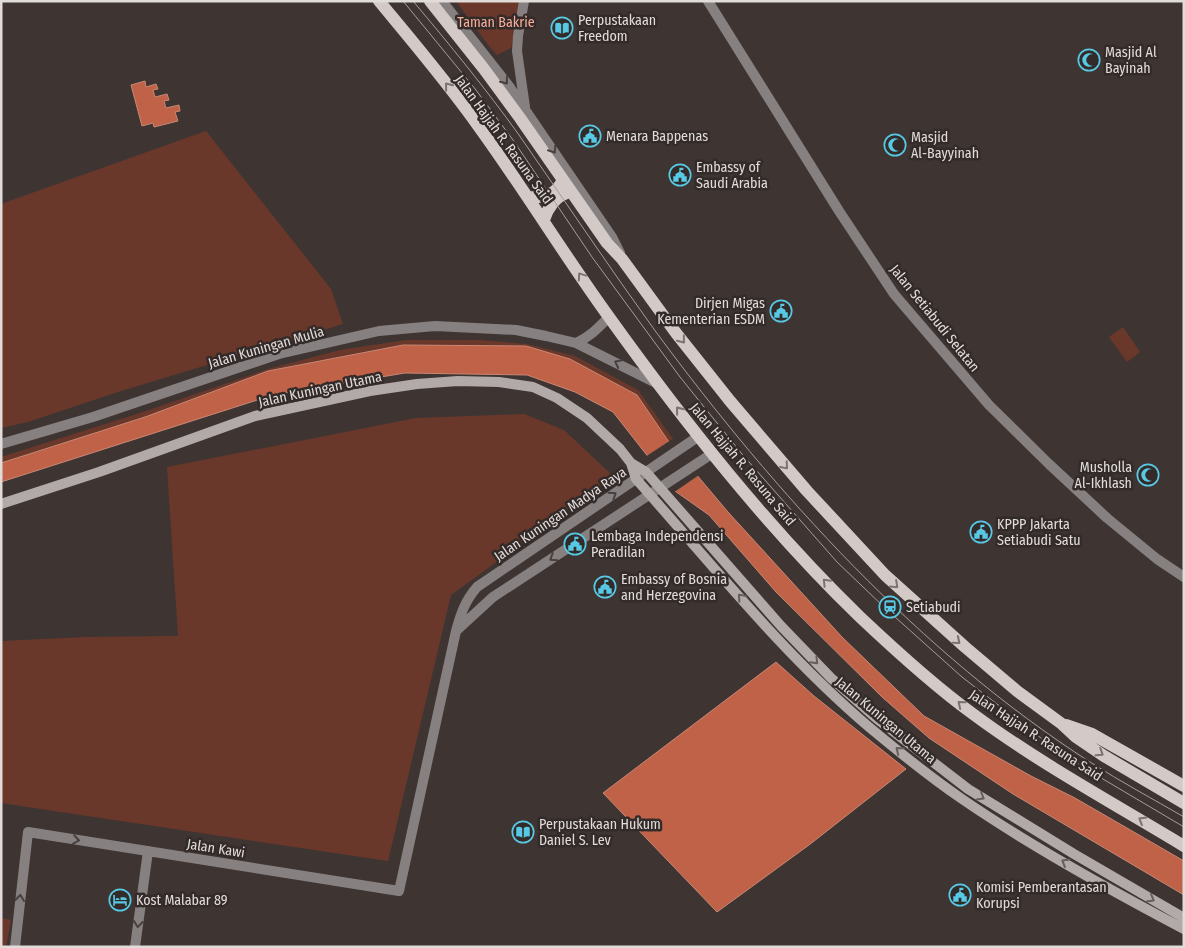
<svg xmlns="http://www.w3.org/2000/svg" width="1185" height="948" font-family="'Fira Sans Condensed',sans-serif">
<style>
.green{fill:#6a382a}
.water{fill:#bf6248;stroke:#c98774}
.pier{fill:#3e3533}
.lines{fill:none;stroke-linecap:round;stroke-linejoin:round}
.tertiary{stroke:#868180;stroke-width:10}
.secondary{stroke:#b1aaa8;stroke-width:10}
.primary{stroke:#d3cac7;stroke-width:12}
.tram{stroke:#a49d9b;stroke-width:1}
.oneway{stroke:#48403f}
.oneway2{stroke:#7b7370}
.oneway3{stroke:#655e5c}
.labels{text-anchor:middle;stroke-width:5;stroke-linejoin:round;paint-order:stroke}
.poi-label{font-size:14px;fill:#e1dcda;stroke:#332b29;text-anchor:start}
.park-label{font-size:14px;fill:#f9ae99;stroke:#332b29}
.street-label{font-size:14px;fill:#e1dcda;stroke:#332b29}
</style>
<rect width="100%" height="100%" fill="#3e3533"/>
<path class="green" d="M456 1H523L511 48 497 55 489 46Z
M206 131 331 289 343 324 121 391 28 422 1 428V204Z
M1123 327 1140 352 1127 362 1109 337Z
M406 340H480L527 344 575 356 638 390 673 439 669 442 637 395 403 345 268 371 145 417 1 463V457L140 413 268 369 340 350Z
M524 414 564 430 614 477 451 595 388 861 1 803V641L87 637 178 636 167 467 416 418Z
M1 918 11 920 6 947H1Z"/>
<path class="water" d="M145 81 146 87 156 84 158 89 153 90 155 97 167 94 169 100 164 101 166 108 179 105 180 111 175 112 178 121 154 127 153 123 142 126 131 85Z
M403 345 526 346 570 359 637 395 669 442 728 512 842 637 924 716 1031 776 1075 798 1184 861V895L1013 794 929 738 882 697 776 592 709 515 675 491 613 412 575 392 527 375 405 373 273 395 1 482V463L145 417 268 371Z
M776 662 814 696 906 769 809 845 717 912 603 793Z"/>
<path class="pier" d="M671 440 699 475 673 493 645 457Z"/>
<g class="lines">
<path class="tertiary" d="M442 1 509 86 612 237 620 253
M524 1 518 36 517 51 525 107
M708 1 839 211 894 294 989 405 1049 464 1107 518 1157 559 1184 577
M576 343C590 337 599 327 609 317
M1 444 93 417 279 354 379 331 435 326 516 330 546 336 576 343 658 384
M457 630 493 597 713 453
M15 947 28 832 399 891 456 631C461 613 465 601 477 587L699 436
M135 947 148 851"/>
<path class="secondary" d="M631 463 636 479C711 563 782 653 869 727 899 752 930 777 962 799 1032 847 1108 889 1184 929
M1 504 99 472 255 416 370 391 417 384 458 381 499 382 533 387 557 398 587 418 620 449 631 463 646 472 781 626 831 678 876 718 968 789 1074 854 1184 918"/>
<path class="primary" d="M379 1C413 42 448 83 479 127 524 189 564 255 609 317 685 423 767 527 860 617 896 651 933 685 973 714 1039 763 1113 803 1184 846
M430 1 484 69 520 118 607 243 622 259 676 333 730 401 807 491 885 575 965 647 1017 691 1062 724 1076 737 1104 756 1184 803
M528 197C544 198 555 196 563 180
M544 220C547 209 556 196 567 193
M1066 725 1092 734 1184 786"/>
<path class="tram" d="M403 1 476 90 513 140 592 257 680 377 742 454 837 562 885 608 962 677 1041 738 1086 769 1184 827
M413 1C450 45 486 89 519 135 565 201 609 267 656 332 775 493 920 653 1090 762 1121 782 1153 799 1184 817"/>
</g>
<defs><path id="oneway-chevron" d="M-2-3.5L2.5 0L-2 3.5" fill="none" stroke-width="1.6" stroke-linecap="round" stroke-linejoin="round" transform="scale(1.25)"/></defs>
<g class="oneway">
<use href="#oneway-chevron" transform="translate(505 81) rotate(52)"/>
<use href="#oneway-chevron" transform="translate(553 150) rotate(57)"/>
<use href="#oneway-chevron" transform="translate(618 363) rotate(-153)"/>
<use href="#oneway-chevron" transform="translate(613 495) rotate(-34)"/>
<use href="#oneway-chevron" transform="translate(553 558) rotate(147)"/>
<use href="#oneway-chevron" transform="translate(76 840) rotate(9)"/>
<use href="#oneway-chevron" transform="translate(20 898) rotate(-84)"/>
<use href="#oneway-chevron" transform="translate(138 924) rotate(97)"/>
</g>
<g class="oneway2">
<use href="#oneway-chevron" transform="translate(448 86) rotate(-128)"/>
<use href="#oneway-chevron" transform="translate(581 276) rotate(-124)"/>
<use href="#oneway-chevron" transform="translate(682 340) rotate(51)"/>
<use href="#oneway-chevron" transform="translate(679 410) rotate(-128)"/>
<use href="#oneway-chevron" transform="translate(785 466) rotate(49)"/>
<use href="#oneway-chevron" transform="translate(826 582) rotate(-134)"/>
<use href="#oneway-chevron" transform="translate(895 585) rotate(43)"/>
<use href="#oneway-chevron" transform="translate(957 641) rotate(40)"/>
<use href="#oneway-chevron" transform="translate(961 704) rotate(-141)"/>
<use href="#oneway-chevron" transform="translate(1100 753) rotate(33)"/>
<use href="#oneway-chevron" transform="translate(1142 820) rotate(-149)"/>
</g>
<g class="oneway3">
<use href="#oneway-chevron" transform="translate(741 597) rotate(-131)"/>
<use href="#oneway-chevron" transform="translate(815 661) rotate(46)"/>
<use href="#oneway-chevron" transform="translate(899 750) rotate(-141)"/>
<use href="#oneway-chevron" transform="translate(981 797) rotate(31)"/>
<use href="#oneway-chevron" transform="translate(1065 862) rotate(-149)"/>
<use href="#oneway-chevron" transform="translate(1151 899) rotate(30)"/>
</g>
<defs>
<g id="library-ring" transform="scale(1.125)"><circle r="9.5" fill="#332b29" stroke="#58c9e4" stroke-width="1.5"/><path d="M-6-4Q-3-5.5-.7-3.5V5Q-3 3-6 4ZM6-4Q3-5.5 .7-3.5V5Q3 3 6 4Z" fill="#58c9e4"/></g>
<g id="mosque-ring" transform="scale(1.125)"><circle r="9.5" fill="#332b29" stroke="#58c9e4" stroke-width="1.5"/><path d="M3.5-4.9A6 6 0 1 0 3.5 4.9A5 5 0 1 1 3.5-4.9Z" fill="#58c9e4"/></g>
<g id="civic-ring" transform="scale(1.125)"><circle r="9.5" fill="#332b29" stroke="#58c9e4" stroke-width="1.5"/><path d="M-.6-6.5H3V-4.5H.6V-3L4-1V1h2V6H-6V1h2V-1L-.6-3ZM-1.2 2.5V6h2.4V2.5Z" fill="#58c9e4"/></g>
<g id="station-ring" transform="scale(1.125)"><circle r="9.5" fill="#332b29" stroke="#58c9e4" stroke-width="1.5"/><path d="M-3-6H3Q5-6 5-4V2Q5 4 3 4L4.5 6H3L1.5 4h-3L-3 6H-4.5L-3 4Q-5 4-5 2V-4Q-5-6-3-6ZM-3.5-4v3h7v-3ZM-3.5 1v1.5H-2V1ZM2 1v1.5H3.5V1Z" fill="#58c9e4"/></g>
<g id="hotel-ring" transform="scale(1.125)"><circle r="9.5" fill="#332b29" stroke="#58c9e4" stroke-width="1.5"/><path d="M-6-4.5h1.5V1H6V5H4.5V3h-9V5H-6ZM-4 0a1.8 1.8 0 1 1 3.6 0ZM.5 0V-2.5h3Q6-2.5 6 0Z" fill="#58c9e4"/></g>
</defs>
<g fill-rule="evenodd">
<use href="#library-ring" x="562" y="28"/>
<use href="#mosque-ring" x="1089" y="60"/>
<use href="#civic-ring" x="590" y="136"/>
<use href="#mosque-ring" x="895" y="145"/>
<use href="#civic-ring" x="680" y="175"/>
<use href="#civic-ring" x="781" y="311"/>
<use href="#mosque-ring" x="1148" y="475"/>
<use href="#civic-ring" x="981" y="532"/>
<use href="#civic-ring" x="575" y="544"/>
<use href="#civic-ring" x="605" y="587"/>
<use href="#station-ring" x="890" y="607"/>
<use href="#library-ring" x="523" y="832"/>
<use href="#civic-ring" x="960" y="895"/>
<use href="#hotel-ring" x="120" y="900"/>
</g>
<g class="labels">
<g class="poi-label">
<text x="578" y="25">Perpustakaan<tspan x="578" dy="16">Freedom</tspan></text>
<text x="1105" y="57">Masjid Al<tspan x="1105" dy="16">Bayinah</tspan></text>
<text x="606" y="141">Menara Bappenas</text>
<text x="911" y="142">Masjid<tspan x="911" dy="16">Al-Bayyinah</tspan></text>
<text x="696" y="172">Embassy of<tspan x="696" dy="16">Saudi Arabia</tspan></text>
<text x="765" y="308" text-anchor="end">Dirjen Migas<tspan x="765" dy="16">Kementerian ESDM</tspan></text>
<text x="1132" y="472" text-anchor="end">Musholla<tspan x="1132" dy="16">Al-Ikhlash</tspan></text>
<text x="997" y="529">KPPP Jakarta<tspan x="997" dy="16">Setiabudi Satu</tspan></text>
<text x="591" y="541">Lembaga Independensi<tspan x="591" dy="16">Peradilan</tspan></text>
<text x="621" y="584">Embassy of Bosnia<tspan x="621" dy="16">and Herzegovina</tspan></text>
<text x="906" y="612">Setiabudi</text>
<text x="539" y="829">Perpustakaan Hukum<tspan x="539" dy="16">Daniel S. Lev</tspan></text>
<text x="976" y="892">Komisi Pemberantasan<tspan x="976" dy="16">Korupsi</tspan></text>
<text x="136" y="905">Kost Malabar 89</text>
</g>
<g class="park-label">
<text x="496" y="27">Taman Bakrie</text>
</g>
<g class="street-label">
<text transform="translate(504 139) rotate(54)" y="5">Jalan Hajjah R. Rasuna Said</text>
<text transform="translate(935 318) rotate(51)" y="5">Jalan Setiabudi Selatan</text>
<text transform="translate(266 347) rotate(-16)" y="5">Jalan Kuningan Mulia</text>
<text transform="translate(320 389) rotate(-12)" y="5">Jalan Kuningan Utama</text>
<text transform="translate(743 464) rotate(50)" y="5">Jalan Hajjah R. Rasuna Said</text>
<text transform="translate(560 514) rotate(-34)" y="5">Jalan Kuningan Madya Raya</text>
<text transform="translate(886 720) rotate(40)" y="5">Jalan Kuningan Utama</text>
<text transform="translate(1036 735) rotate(33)" y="5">Jalan Hajjah R. Rasuna Said</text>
<text transform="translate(216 848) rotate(9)" y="5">Jalan Kawi</text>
</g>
</g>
<rect width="1185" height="948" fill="none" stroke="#e1dcda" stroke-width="5"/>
</svg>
